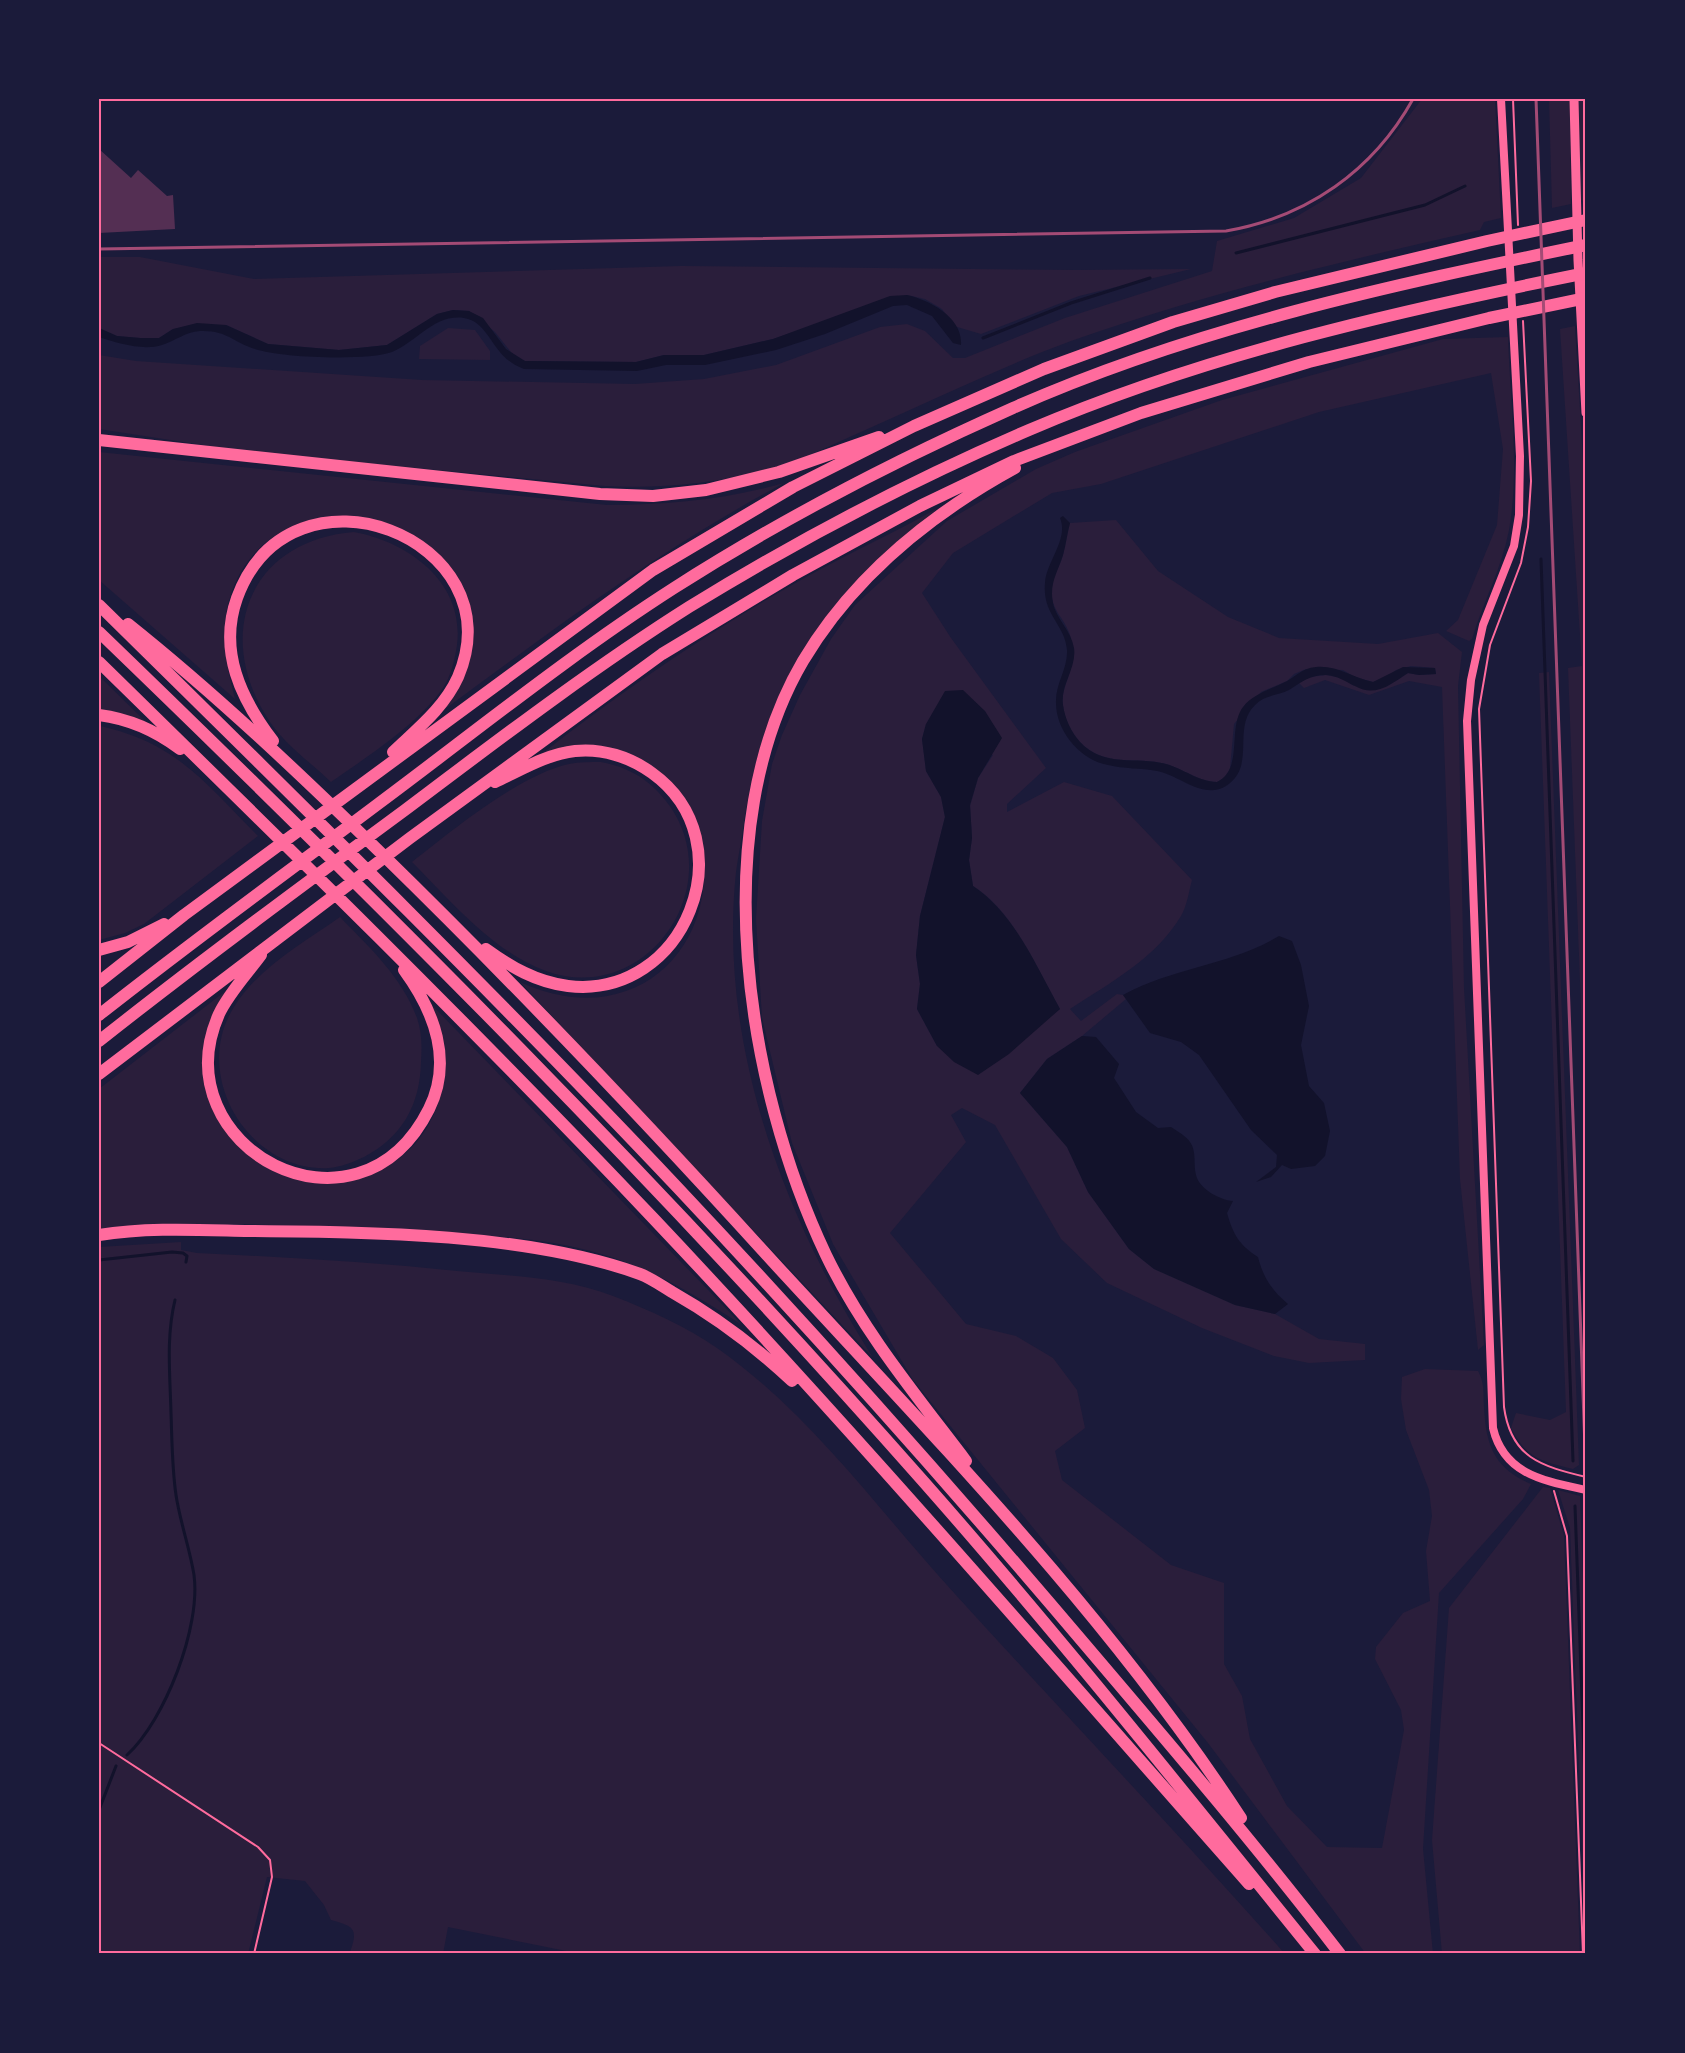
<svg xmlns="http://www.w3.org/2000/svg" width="1685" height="2053" font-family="'Open Sans',sans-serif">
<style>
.green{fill:#2a1e3b;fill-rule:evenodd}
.water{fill:#12122b}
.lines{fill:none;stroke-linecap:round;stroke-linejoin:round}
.stream{stroke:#12122b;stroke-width:3}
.building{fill:#542f53}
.path{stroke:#ff6b9d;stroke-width:2}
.tertiary{stroke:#ff6b9d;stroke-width:8}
.secondary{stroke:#ff6b9d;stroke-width:9}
.motorway{stroke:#ff6b9d;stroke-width:12}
.rail{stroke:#a44b75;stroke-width:3}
.neatline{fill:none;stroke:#ff6b9d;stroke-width:2}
</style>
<rect width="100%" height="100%" fill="#1b1b3a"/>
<path class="green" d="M1422 99H1495L1501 218 1484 222 1480 230C1343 261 1203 294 1071 341 1003 366 937 398 872 427 842 440 813 455 782 465 725 483 664 489 605 486L248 452 99 429V355L136 361 422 380 635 384 704 379 776 365 880 327 907 324 925 331 953 358H965L1065 318 1212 271 1217 241 1294 218 1361 178Z
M1549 99H1570L1571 204 1552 208Z
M1578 99H1586V200L1580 201Z
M99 257H140L254 279 681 266 1077 270 1191 269 1079 296 981 334 954 326 942 309 925 299 907 295 773 339 704 355H664L636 362 525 361 515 357 495 332 469 311 453 310 437 314 387 345 339 350 268 344 226 325 173 329 159 338H140L117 336 99 328Z
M1575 326 1586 511V1139L1568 668 1582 666 1560 329Z
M448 328 475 330 490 351V360L419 359 420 346Z
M1508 337C1510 400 1520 468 1509 530 1502 568 1483 602 1472 639L1469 641 1446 631 1458 620 1497 525 1503 449 1491 373 1319 412 1101 484 1052 493 953 553 922 593 951 638 1046 768 1007 804V812L1064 782 1112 796 1192 880C1189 891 1187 906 1181 916 1155 959 1111 982 1070 1009L1081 1021 1117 994 1123 995 1126 999 1082 1036 1047 1059 1020 1093 1067 1147 1088 1192 1129 1249 1154 1269 1235 1305 1275 1314 1319 1339 1365 1344V1360L1309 1363 1274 1356 1202 1328 1107 1283 1061 1239 995 1125 962 1108 951 1115 966 1142 890 1233 966 1324 1016 1336 1053 1358 1077 1390 1085 1428 1055 1451 1062 1480 1171 1565 1224 1583V1664L1242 1696 1250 1739 1287 1806 1327 1847 1382 1848 1404 1730 1401 1710 1375 1659 1376 1647 1403 1613 1430 1601 1426 1551 1432 1516 1429 1490 1406 1430 1401 1399 1402 1377 1425 1369 1478 1371C1485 1383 1483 1394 1484 1407 1486 1446 1494 1468 1531 1484L1523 1499 1439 1593 1423 1849 1433 1954H1366L1208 1743 913 1380 833 1244 792 1143 762 1018 756 919 762 821 772 764 782 735 800 695 831 639 855 605 947 521 1036 469 1075 452 1222 400 1443 339ZM926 724 993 755 978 778 970 806 972 838 969 860 973 886C1014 912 1036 967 1060 1009L1045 1020 937 1046 917 1009 920 984 916 955 920 916 945 817 941 797 926 771 922 739Z
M99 452 607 505C668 505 725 500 784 483 662 548 552 630 441 712 451 697 462 682 467 665 473 644 468 627 463 607 461 598 460 589 457 580 451 564 434 550 420 541 343 486 234 524 225 623 222 649 229 674 235 699L99 580Z
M938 508 921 523C891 557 862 590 832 624 819 638 802 652 793 669 766 716 752 769 744 822 742 839 738 856 736 872 718 1044 783 1215 873 1358L520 982C553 997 590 1004 626 991 696 967 723 879 690 816 684 802 642 767 629 754L538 757C622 690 714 628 808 576 851 552 896 532 938 508Z
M1116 520 1158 571 1228 617 1279 638 1378 644 1438 633 1462 652 1458 686 1464 988 1484 1345 1478 1350 1460 1179 1442 687 1409 681 1369 695 1325 680 1304 688 1298 682 1310 677 1326 675 1343 678 1354 686 1386 687 1408 673 1419 675 1436 674 1435 668 1411 666 1396 670 1386 678 1373 682 1355 677 1343 670 1306 669 1294 674 1287 681 1261 692 1234 724 1230 768 1226 777 1217 782C1197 781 1184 769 1166 764 1135 756 1105 768 1080 742 1071 732 1065 719 1063 706 1060 688 1073 674 1072 657 1071 649 1072 637 1068 630 1063 618 1054 611 1052 598 1049 581 1059 570 1063 555 1066 544 1067 534 1070 523Z
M354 532C408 542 465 582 457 645 455 659 451 676 443 688 418 724 367 757 331 782 308 760 281 742 265 714 214 629 253 540 354 532Z
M1549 672 1579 1465 1573 1469C1542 1461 1527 1459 1511 1428L1516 1413 1550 1420 1566 1412 1539 673Z
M99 676 149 725 99 710Z
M100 726C177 743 205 783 258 836L144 924 125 933 99 940Z
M601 762C610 764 619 766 627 770 644 777 658 790 669 805 729 888 645 1007 546 971 492 951 452 902 412 862 453 830 519 775 569 764 579 762 591 762 601 762Z
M340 917C369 947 402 977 417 1018 422 1033 422 1046 421 1062 420 1105 402 1137 364 1157 353 1162 341 1167 329 1168 250 1173 190 1076 234 1007 259 967 302 944 340 917Z
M232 986 207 1074C218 1099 227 1135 248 1154 315 1213 424 1178 441 1091 445 1074 431 1022 428 1001L742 1325C697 1296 653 1269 601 1254 538 1235 468 1235 403 1231 302 1225 200 1220 99 1229V1089Z
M181 1242V1250L197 1253C284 1257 370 1262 457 1271 509 1276 563 1277 613 1296 649 1310 685 1326 717 1348 811 1414 878 1510 955 1594 1065 1715 1177 1832 1285 1954H581L448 1927 443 1954H357L350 1952C359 1928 353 1926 331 1920L324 1905 305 1881 267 1877 248 1954H99V1247Z
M1543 1487 1550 1488 1564 1536 1580 1954H1442L1432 1840 1449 1608Z
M1558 1490 1580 1496 1586 1661V1952L1570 1528Z"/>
<path class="water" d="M907 295C929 300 963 317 961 345L953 343 932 316 907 305 893 306 825 334 776 350 705 365H666L637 371 524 369C491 358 491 322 464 318 434 314 417 342 392 352 367 361 281 358 255 349 233 342 227 330 200 331 185 332 175 341 162 345 143 351 117 343 99 337V328L117 336 140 338H159L173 329 197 323 226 325 268 344 339 350 387 345 437 314 453 310 469 311 483 318 506 349 525 361 636 362 664 355H704L773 339 890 296Z
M1063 516 1070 523C1067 534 1066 544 1063 555 1057 574 1048 585 1054 607 1059 622 1071 631 1074 648 1077 668 1060 685 1063 705 1065 719 1071 732 1080 742 1104 768 1135 756 1166 764 1184 769 1197 781 1217 782 1244 769 1227 728 1243 707 1253 694 1269 690 1283 683 1295 678 1301 668 1316 667 1337 665 1353 678 1373 682L1403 667 1435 668 1436 674 1419 675 1408 673C1391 684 1375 698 1355 686 1344 681 1338 676 1326 675 1309 675 1302 682 1289 690 1281 694 1271 695 1263 699 1226 721 1260 764 1226 786 1203 800 1179 775 1157 771 1141 768 1124 769 1108 765 1080 760 1056 731 1056 703 1055 684 1068 669 1067 650 1065 624 1042 615 1045 583 1046 562 1069 539 1060 518Z
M963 690 985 711 1002 738 978 778 970 805 972 838 969 860 973 886C1014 913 1036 966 1060 1009L1009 1054 978 1075 954 1062 937 1046 917 1009 920 984 916 955 920 916 945 817 941 797 926 771 922 739 926 724 945 691Z
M1279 936 1292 941 1301 965 1309 1006 1301 1045 1309 1086 1324 1103 1330 1131 1325 1156 1315 1166 1291 1169 1282 1165 1271 1177 1256 1182 1276 1167 1277 1155 1251 1130 1199 1055 1181 1042 1150 1033 1123 995C1174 967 1229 966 1279 936Z
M1082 1036 1096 1037 1119 1064 1114 1078 1136 1112 1158 1128 1171 1127C1177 1131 1186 1136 1190 1142 1197 1152 1193 1163 1196 1175 1199 1189 1220 1200 1233 1201L1227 1213C1233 1234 1239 1245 1258 1257 1263 1277 1272 1291 1288 1304L1275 1314 1235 1305 1154 1269 1129 1249 1088 1192 1067 1147 1020 1093 1047 1059Z"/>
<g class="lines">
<path class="stream" d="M1236 253 1425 205 1465 186
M983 338 1071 303 1150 278
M1541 559 1573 1461
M99 1260 172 1252 183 1253 187 1256 186 1262
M1575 1506 1586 1808
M127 1755C165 1720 201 1627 194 1575 190 1549 180 1522 176 1495 172 1468 172 1440 171 1413 170 1374 166 1337 175 1300
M99 1810 116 1766"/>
</g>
<path class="building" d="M99 149 131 178 138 170 167 196 173 195 175 229 99 233Z"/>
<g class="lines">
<path class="path" d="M1513 99 1518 225
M1523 321 1531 481 1528 527 1521 563 1490 645 1479 709 1504 1407C1511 1458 1541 1466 1586 1477
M1554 1491 1567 1536 1583 1954
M99 1743 258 1847 270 1860 272 1877 254 1954"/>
<path class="tertiary" d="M1501 99 1520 456 1519 515 1514 546 1483 625 1471 680 1467 721 1493 1428C1504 1475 1545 1481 1586 1490"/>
<path class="secondary" d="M1574 99 1578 260 1586 413"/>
<path class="motorway" d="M99 440 600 494 653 496 706 490 779 472 879 437
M99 605C294 797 489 988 677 1187 818 1337 955 1491 1088 1648 1174 1749 1259 1849 1340 1954
M128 624C218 696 301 775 384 856 519 988 649 1125 776 1265 939 1442 1109 1616 1241 1818
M99 632C383 906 662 1185 923 1481 1059 1635 1186 1795 1315 1954
M99 662C286 845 473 1028 653 1218 857 1434 1052 1661 1249 1884
M99 715C130 719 155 730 180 749
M273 741C241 699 218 651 237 598 291 450 517 539 458 677 444 708 417 729 393 752
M486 949C511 967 536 982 568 986 685 1000 748 842 652 773 630 757 602 748 575 751 547 754 521 770 495 782
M99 950 128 942 164 924
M261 955C247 974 229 993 219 1014 160 1147 357 1253 429 1109 453 1061 434 1011 404 970
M99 982 184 915 653 570 793 487 914 426 1044 369 1173 322 1275 292 1487 241 1586 220
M99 1015C190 943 285 874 378 804 476 731 571 654 674 588 782 519 896 460 1013 408 1195 327 1392 285 1586 245
M99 1041C199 962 302 886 405 810 498 740 591 669 689 607 798 540 912 480 1029 430 1207 354 1397 311 1586 273
M99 1074 410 838 662 654 793 575 920 506 1014 461 1141 413 1309 362 1489 318 1586 298
M99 1235C148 1227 200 1230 249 1231 371 1232 526 1233 640 1274 651 1278 662 1286 672 1292 716 1317 755 1346 792 1381
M966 1461C916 1395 862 1330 826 1255 746 1087 705 828 803 661 853 577 931 514 1015 468"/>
<path class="rail" d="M1536 99 1586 1476
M99 249 1226 231C1307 217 1373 171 1413 99"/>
</g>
<rect width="1685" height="2053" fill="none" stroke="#1b1b3a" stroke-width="201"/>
<rect x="100" y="100" width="1484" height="1852" class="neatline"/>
</svg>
